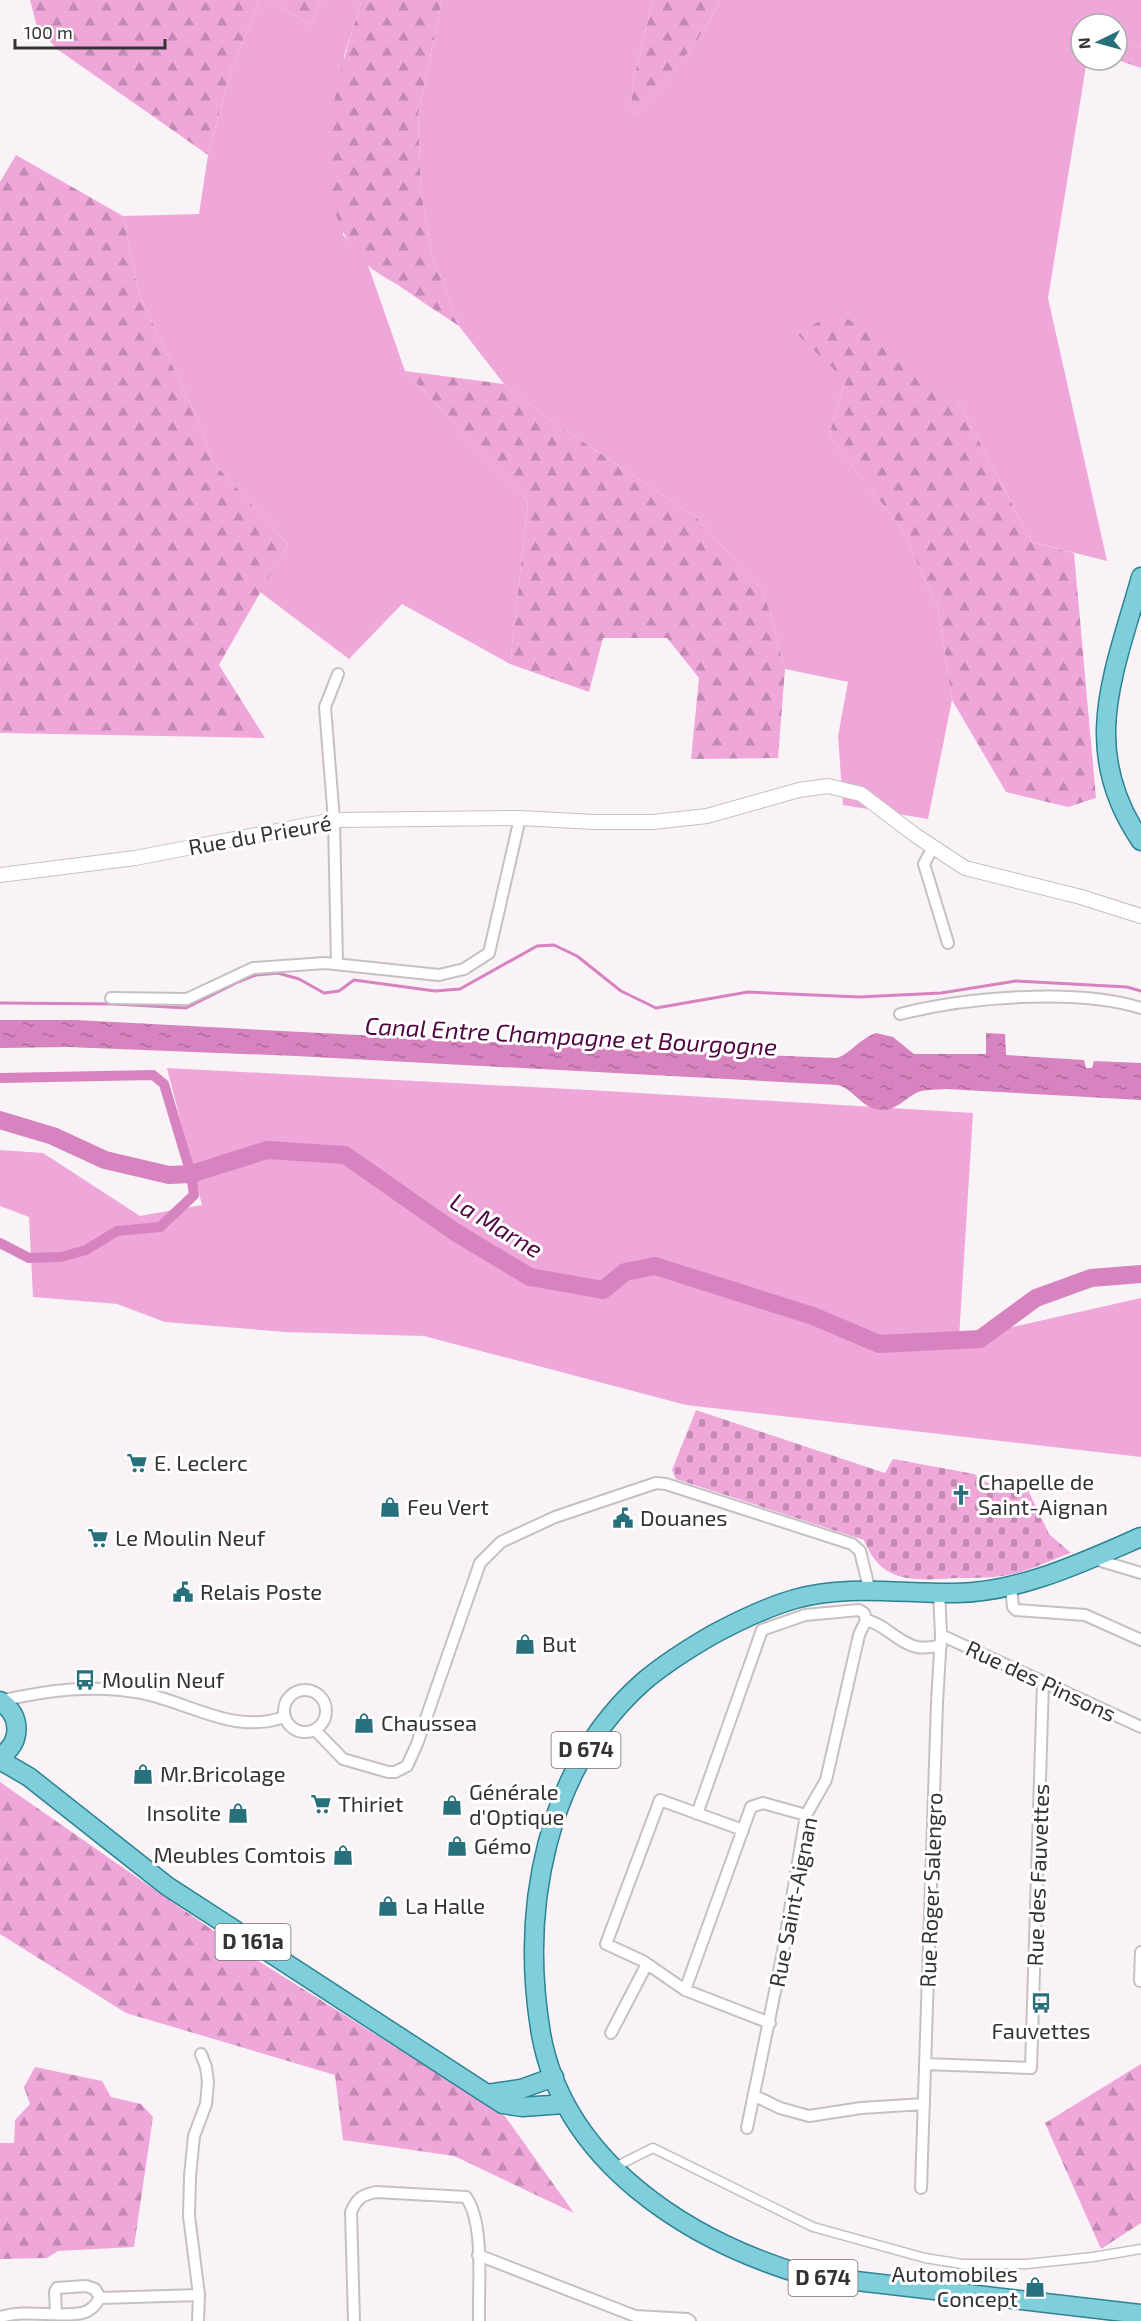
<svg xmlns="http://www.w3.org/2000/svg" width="1141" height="2321" font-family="'Exo 2',sans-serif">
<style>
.grass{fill:#efa7da}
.forest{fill:url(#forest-firs)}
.cemetery{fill:url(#cemetery-stones)}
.water{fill:url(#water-ripples)}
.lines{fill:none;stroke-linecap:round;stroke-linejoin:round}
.stream{stroke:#d683bf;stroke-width:3}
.canal{stroke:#d683bf;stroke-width:10}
.river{stroke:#d683bf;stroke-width:18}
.pedestrian-casing{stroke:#c6c0c4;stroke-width:11}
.minor-casing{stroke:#c6c0c4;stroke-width:14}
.tertiary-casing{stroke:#c6c0c4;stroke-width:16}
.primary-casing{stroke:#2d8392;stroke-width:21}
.pedestrian{stroke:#fff;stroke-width:8}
.minor{stroke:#fff;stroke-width:10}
.tertiary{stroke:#fff;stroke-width:14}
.primary{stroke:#7fcedc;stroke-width:18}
.labels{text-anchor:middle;stroke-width:6;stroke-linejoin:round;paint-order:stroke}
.shield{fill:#fff;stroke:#727071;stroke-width:1.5}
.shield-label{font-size:21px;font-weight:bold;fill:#353234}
.street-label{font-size:22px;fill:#353234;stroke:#fff}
.poi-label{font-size:22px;fill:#353234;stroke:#fff;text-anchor:start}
.water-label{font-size:24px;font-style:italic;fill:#4f0341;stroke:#fff}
</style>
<defs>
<pattern id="forest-firs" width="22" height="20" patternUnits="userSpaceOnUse" patternTransform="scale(1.5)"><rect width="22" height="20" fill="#efa7da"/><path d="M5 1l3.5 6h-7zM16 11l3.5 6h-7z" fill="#c289b2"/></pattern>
<pattern id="cemetery-stones" width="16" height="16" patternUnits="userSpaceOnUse" patternTransform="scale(1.5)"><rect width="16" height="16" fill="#efa7da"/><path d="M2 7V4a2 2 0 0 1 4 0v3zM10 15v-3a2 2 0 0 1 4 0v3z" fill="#c289b2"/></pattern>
<pattern id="water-ripples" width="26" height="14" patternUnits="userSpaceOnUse" patternTransform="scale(1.5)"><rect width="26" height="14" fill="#d683bf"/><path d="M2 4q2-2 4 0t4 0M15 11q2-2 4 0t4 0" fill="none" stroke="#ae6c9c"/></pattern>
</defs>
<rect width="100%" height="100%" fill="#f9f3f7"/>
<path class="grass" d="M260 0H268L311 25 321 0H362L344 56 343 235 368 265 405 371 528 502 510 664 402 604 349 659 260 592 288 544 213 462 195 414 139 294 123 216 199 214 208 155 231 70Z
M442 0H653L633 82 631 105 638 114C664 81 705 38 719 0H1141V47L1117 36V24H1081V60H1087L1048 298 1107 561 1032 542 957 399 845 380 829 436 902 529 938 608 952 700 928 819 843 805 838 736 848 682 785 669 764 592 697 518 546 417 504 384 459 326 432 255 421 190 418 115Z
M167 1068 589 1090 973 1113 959 1339 1141 1298V1457L686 1405 424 1336 285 1332 165 1322 117 1304 33 1297 29 1217 0 1206V1150L43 1153 140 1216 202 1205Z"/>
<path class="forest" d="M30 0H260L231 70 208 155 57 49 37 27Z
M268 0H321L311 25Z
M362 0H442L418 115 421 190 432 255 459 326C439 313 418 299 398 285 388 279 376 273 368 265 298 201 337 77 362 0Z
M653 0H719C705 38 664 81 638 114L631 105 633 82Z
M1117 36 1141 47V68L1117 60Z
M16 155 123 216 139 294 195 414 213 462 288 544 219 665 265 738 0 733V182Z
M836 310 957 399 1032 542 1074 553 1096 798 1068 807 1006 792 952 700 938 608 902 529 829 436 845 380 798 335Z
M405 371 504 384 546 417 697 518 764 592 785 669 778 758 691 759 699 678 667 638H603L589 692 510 664 528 502Z
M0 1782 244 1952 504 2115 574 2213 454 2156 343 2140 335 2075 126 2013 0 1934Z
M1141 2064V2223L1101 2249 1045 2123Z
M35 2067 102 2081 111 2097 141 2104 153 2117 134 2247 58 2251 47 2258 0 2259V2143H14L15 2120 30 2104 24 2087Z"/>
<path class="cemetery" d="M696 1410 885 1473 893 1459 974 1474 988 1483 1028 1490 1049 1534 1071 1553C1053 1559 1033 1569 1014 1574 996 1578 977 1578 958 1578 917 1580 882 1586 864 1540L676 1479 672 1470Z"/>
<path class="water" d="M0 1020H76L622 1049 836 1058C848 1056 859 1039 876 1033L893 1037 914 1054H986V1033L1005 1034 1006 1055 1084 1060 1086 1068H1092L1094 1061 1141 1063V1100L946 1089C938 1090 927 1089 918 1092 903 1099 893 1116 872 1108 859 1103 851 1088 838 1085L296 1056 68 1047 0 1048Z"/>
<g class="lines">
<path class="stream" d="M0 1003 114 1004 186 1008 238 982 256 975 278 973 299 979 324 993 339 991 354 980 435 991 460 989 537 946 554 945 577 956 621 991 656 1008 748 992 859 997 941 993 1016 981 1127 987 1141 991"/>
<path class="canal" d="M0 1078 153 1075 164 1084 191 1174 194 1195 160 1227 117 1231 86 1250 61 1257 29 1258 0 1243"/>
<path class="river" d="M0 1120 53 1136 105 1160 169 1175 191 1174 267 1150 345 1155 455 1232 530 1277 603 1290 625 1272 655 1266 813 1316 879 1344 980 1339 1036 1298 1091 1278 1141 1274"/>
<g class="pedestrian-casing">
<path id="pedestrian" d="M613 2168 653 2148 813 2227 925 2258 962 2264H1027L1093 2257 1141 2249"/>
</g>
<g class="minor-casing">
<path id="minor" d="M933 847 924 864 948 943
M337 964 334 820 325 707 338 674
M111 998 187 999 253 968 325 963 439 975 464 969 489 953 520 818
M900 1014C967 997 1076 988 1141 1008
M1098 1555 1101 1561 1141 1573
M1011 1586 1013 1607 1016 1610 1085 1615 1141 1640
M941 1635 1141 1727
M284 1711a21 21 0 1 1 42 0a21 21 0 1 1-42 0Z
M0 1701C48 1690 94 1684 142 1693 191 1703 234 1735 284 1717
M315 1730 343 1759 388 1772H395L407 1766 417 1744 480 1563 501 1542 555 1517 656 1483 666 1484 852 1544 860 1551 870 1592
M697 1814 762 1630 805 1615 859 1610 864 1613 866 1620
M743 1830 660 1800 606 1944 643 1961 685 1990 770 2023
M1140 1981 1141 1952
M685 1990 751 1807 763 1803 806 1815
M611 2033 647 1964
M925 2064 1031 2068 1043 1682
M755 2096 780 2108 809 2116 861 2108 924 2104
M747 2128 782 1957 806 1815 826 1780 859 1635 866 1620C885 1624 898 1643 917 1647 924 1649 933 1646 941 1646
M921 2188 937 1703 941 1635 939 1591
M478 2255 635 2316 687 2319 690 2321
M56 2313 55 2292 57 2288 86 2286 95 2289 100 2298
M0 2317C27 2309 55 2318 82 2313 91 2311 96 2305 100 2298L199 2295
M198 2321 199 2295 189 2216 190 2176 194 2136 206 2104 208 2082 206 2067 201 2054
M354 2321 351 2212C357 2198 362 2195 376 2192L466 2197C485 2224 478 2286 479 2321"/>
</g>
<g class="tertiary-casing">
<path id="tertiary" d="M0 875 135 858 334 820 520 818 594 822H653L707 816 799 790 828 786 861 794 915 835 965 868 1081 897 1141 916"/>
</g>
<g class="primary-casing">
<path id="primary" d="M1141 577C1114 674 1078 749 1141 841
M1141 1537C1083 1562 1021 1592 956 1593 904 1594 846 1584 795 1599 767 1607 738 1621 712 1635 688 1649 664 1664 643 1682 545 1769 520 1910 541 2034 564 2162 687 2240 804 2275L1141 2314
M0 1701C22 1716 22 1742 0 1757
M0 1760 29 1777 167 1886 487 2094 503 2104 522 2107 565 2104
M487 2094 521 2089 554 2077"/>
</g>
<use href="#pedestrian" class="pedestrian"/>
<use href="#minor" class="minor"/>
<use href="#tertiary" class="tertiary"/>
<use href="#primary" class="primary"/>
</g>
<defs>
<g id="supermarket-bare" transform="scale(1.62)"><path d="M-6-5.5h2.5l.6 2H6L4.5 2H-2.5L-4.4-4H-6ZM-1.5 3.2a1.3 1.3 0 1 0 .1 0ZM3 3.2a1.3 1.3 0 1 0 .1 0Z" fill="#28707c" stroke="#fff" stroke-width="2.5" paint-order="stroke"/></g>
<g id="church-bare" transform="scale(1.62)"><path d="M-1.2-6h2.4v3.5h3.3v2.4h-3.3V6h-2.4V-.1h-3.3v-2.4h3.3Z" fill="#28707c" stroke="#fff" stroke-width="2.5" paint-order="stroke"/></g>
<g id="shop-bare" transform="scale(1.62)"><path d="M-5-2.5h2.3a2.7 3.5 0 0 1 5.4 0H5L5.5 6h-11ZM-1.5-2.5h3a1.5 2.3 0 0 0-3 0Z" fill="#28707c" stroke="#fff" stroke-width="2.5" paint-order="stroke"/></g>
<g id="civic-bare" transform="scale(1.62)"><path d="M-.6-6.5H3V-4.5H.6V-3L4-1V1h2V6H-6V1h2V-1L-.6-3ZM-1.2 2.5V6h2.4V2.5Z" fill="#28707c" stroke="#fff" stroke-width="2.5" paint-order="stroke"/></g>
<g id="bus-bare" transform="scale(1.62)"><path d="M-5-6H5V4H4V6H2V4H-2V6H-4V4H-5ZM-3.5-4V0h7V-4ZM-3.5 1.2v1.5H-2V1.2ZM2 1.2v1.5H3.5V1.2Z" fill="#28707c" stroke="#fff" stroke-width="2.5" paint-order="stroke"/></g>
</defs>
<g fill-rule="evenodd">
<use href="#supermarket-bare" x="137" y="1463"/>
<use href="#church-bare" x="961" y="1495"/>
<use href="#shop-bare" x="390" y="1507"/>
<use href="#civic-bare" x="623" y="1518"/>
<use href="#supermarket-bare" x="98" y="1538"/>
<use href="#civic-bare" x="183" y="1592"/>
<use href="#shop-bare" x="525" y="1644"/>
<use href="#bus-bare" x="85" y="1680"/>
<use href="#shop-bare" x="364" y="1723"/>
<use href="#shop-bare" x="143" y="1774"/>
<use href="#supermarket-bare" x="321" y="1804"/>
<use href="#shop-bare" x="452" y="1805"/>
<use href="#shop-bare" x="238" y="1813"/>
<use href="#shop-bare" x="457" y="1846"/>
<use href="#shop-bare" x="343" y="1855"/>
<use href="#shop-bare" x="388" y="1906"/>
<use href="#bus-bare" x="1041" y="2003"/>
<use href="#shop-bare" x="1035" y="2287"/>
</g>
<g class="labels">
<g class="shield">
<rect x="551.5" y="1732" width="69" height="36" rx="4.5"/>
<rect x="215.5" y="1924" width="75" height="36" rx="4.5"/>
<rect x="788.5" y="2260" width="69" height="36" rx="4.5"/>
</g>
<g class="shield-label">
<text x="586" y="1757">D 674</text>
<text x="253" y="1949">D 161a</text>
<text x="823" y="2285">D 674</text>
</g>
<g class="street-label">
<text transform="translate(260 835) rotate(-10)" y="8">Rue du Prieuré</text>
<text transform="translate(1041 1681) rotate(25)" y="8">Rue des Pinsons</text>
<text transform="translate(1038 1875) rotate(-88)" y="8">Rue des Fauvettes</text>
<text transform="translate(931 1890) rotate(-88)" y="8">Rue Roger Salengro</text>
<text transform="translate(793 1902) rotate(-79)" y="8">Rue Saint-Aignan</text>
</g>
<g class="poi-label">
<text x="154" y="1471">E. Leclerc</text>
<text x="978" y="1490">Chapelle de<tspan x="978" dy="25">Saint-Aignan</tspan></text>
<text x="407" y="1515">Feu Vert</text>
<text x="640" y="1526">Douanes</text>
<text x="115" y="1546">Le Moulin Neuf</text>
<text x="200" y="1600">Relais Poste</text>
<text x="542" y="1652">But</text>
<text x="102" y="1688">Moulin Neuf</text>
<text x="381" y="1731">Chaussea</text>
<text x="160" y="1782">Mr.Bricolage</text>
<text x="469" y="1800">Générale<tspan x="469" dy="25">d'Optique</tspan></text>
<text x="338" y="1812">Thiriet</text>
<text x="221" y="1821" text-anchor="end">Insolite</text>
<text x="474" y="1854">Gémo</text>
<text x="326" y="1863" text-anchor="end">Meubles Comtois</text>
<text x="405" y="1914">La Halle</text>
<text x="1041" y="2039" text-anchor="middle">Fauvettes</text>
<text x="1018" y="2282" text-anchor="end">Automobiles<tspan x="1018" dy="25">Concept</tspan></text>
</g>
<g class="water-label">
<text transform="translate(571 1037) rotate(3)" y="8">Canal Entre Champagne et Bourgogne</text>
<text transform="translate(496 1226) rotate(31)" y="8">La Marne</text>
</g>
</g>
<g transform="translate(1099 42) rotate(265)"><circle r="28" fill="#ffffff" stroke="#aeadae" stroke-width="1.5"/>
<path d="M0-4.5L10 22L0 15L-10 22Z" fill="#28707c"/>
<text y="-9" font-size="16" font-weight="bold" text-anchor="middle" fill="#353234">N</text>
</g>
<path d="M15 39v9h150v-9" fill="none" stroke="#353234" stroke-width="3"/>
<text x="24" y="39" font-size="18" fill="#353234" stroke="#ffffff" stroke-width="4.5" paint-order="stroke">100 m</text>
</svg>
